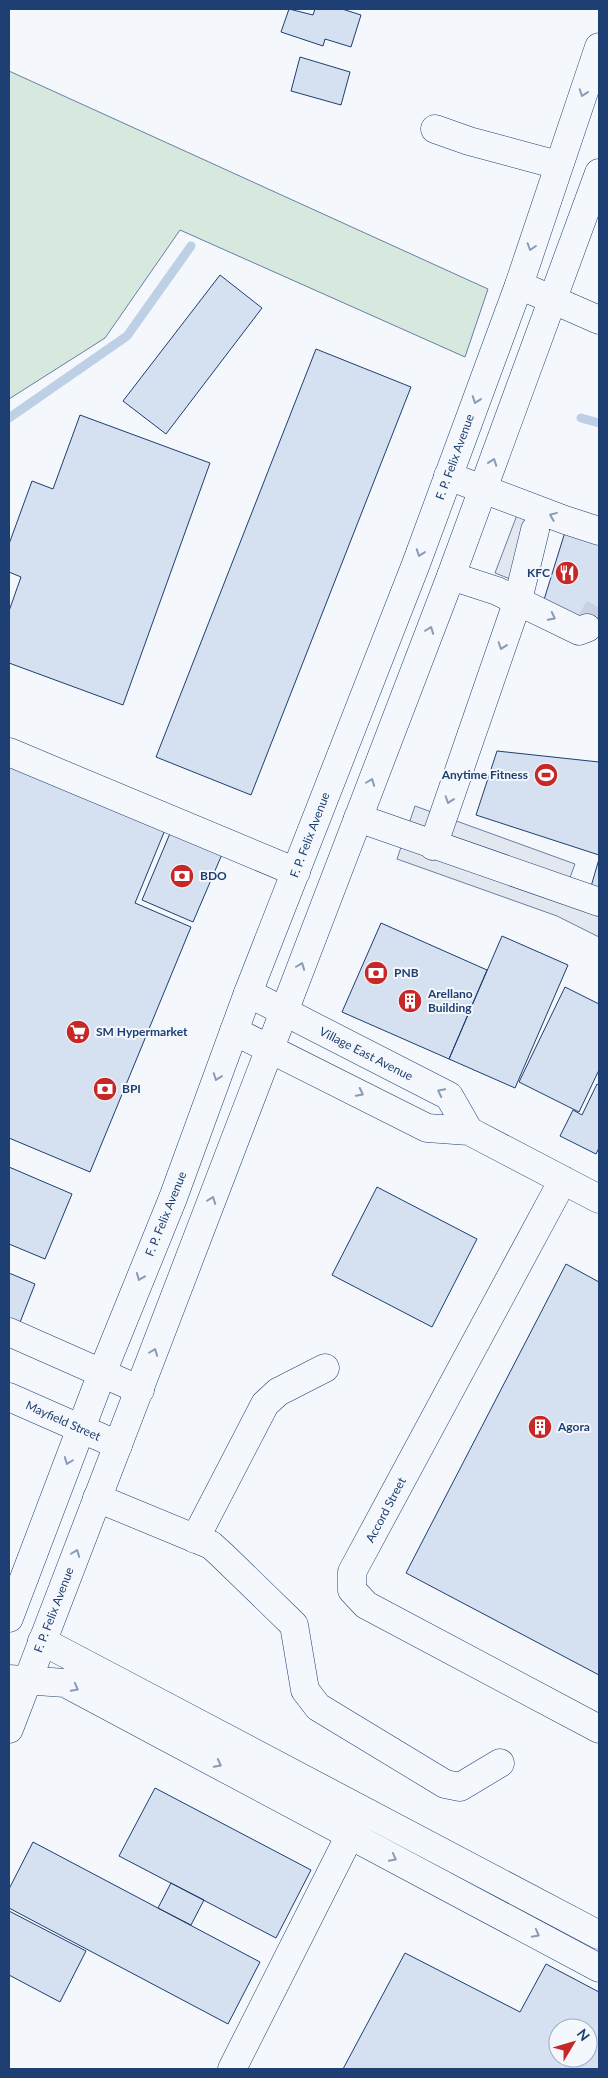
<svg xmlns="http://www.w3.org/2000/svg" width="608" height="2078" font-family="Lato,sans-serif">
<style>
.green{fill:#d7e8df;stroke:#687fa3}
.parking{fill:#e3e8f0;stroke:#687fa3}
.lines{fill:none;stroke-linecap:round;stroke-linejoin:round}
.stream{stroke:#bed0e5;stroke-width:9}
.building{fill:#d5e0f0;stroke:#1d3f73;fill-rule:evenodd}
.minor-tunnel{stroke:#c9d2e0;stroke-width:28;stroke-dasharray:28 14;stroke-linecap:butt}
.minor-casing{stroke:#1d3f73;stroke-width:29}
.major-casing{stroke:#1d3f73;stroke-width:29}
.minor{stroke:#f4f7fb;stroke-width:28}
.major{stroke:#f4f7fb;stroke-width:28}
.oneway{stroke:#889bb7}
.labels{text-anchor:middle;stroke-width:4;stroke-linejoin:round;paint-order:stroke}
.street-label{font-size:12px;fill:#1d3f73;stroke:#f4f7fb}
.poi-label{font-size:12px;font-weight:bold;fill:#1d3f73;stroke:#f4f7fb;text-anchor:start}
</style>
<rect width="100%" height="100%" fill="#f4f7fb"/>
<path class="green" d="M9 71 488 289 465 357 180 230 105 338 9 399Z"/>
<path class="parking" d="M517 515 550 528 528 586 495 573Z
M415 806 575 864 568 883 599 894V937L557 916 397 859Z"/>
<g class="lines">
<path class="stream" d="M9 418 127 336 191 246
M581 418 599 423"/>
</g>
<path class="building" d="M289 9 313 15 315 9H342L361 15 351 47 325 39 323 46 281 32Z
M300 57 350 72 341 105 291 91Z
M220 275 262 308 166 434 123 401Z
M316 349 411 387 251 795 156 757Z
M80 415 210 463 123 705 9 663V611L21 577 9 572V544L32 481 53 489Z
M565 532 599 544V636L543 603Z
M497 751 599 762V855L476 815Z
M9 764 165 830 135 903 191 927 90 1172 9 1138Z
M171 831 223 852 193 922 142 900Z
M599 859V893L590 890Z
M381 923 487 970 449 1059 342 1012Z
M502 936 568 965 515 1088 449 1059Z
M565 987 599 1004V1070L579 1112 519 1082Z
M597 1084 599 1085V1148L596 1154 560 1136 573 1110 582 1115Z
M9 1167 72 1194 45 1259 9 1244Z
M377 1187 477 1239 432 1327 332 1275Z
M566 1264 599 1282V1675L406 1573Z
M9 1273 35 1284 19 1325 9 1320Z
M155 1788 311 1870 276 1938 119 1856Z
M33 1842 260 1962 228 2024 9 1908V1889Z
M171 1883 204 1900 191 1925 158 1908Z
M9 1911 86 1951 60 2002 9 1975Z
M405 1953 520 2012 546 1964 599 1992V2069H343ZM558 2028H588V2058H558Z"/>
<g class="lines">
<path class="minor-tunnel" d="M587 628 599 608"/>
<g class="minor-casing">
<path id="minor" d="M435 129 469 141 558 165
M519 285 599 320
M448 476 565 520 599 531
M451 576 497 591 579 631 587 628
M9 752 296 872
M358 818 599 902
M433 846 518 600 535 530
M248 993 449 1096 469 1131
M234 1031 427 1128 469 1131 599 1199
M563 1180 352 1572V1590L366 1605 599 1729
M9 1332 140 1390
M9 1397 118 1445
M97 1498 211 1545 222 1555 294 1625 305 1690 318 1707 445 1784 460 1787 500 1763
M195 1539 265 1404 278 1392 325 1368
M42 1641 599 1935
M9 1679 65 1683 599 1968
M232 2069 350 1835"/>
</g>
<g class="major-casing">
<path id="major" d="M9 1618 102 1373 173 1198 248 993 416 564 519 285 599 47
M9 1729 451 576 599 173"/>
</g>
<use href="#minor" class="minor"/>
<use href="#major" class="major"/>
</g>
<defs><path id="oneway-chevron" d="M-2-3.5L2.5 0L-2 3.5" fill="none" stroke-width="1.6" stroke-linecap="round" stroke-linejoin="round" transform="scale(1.25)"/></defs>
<g class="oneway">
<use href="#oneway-chevron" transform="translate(583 93) rotate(109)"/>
<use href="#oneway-chevron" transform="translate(531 247) rotate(108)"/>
<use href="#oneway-chevron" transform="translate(476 400) rotate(110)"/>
<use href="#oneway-chevron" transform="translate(493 462) rotate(-70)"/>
<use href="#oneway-chevron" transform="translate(553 516) rotate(-158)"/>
<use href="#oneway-chevron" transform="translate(420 553) rotate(110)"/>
<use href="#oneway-chevron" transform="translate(552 617) rotate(27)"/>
<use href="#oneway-chevron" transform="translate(430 630) rotate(-69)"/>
<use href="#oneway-chevron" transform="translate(502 646) rotate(109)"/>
<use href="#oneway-chevron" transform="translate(371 782) rotate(-69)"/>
<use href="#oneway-chevron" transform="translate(449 800) rotate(109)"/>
<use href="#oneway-chevron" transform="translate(301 966) rotate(-69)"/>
<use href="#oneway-chevron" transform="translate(217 1077) rotate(110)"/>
<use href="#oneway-chevron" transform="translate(441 1092) rotate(-153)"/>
<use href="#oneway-chevron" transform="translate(360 1093) rotate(27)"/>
<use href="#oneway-chevron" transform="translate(212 1200) rotate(-69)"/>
<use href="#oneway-chevron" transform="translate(140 1277) rotate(112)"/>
<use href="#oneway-chevron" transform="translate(154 1352) rotate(-69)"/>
<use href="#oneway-chevron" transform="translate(68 1461) rotate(111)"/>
<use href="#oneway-chevron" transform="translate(76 1553) rotate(-69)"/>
<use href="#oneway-chevron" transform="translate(75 1688) rotate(28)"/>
<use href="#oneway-chevron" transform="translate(218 1764) rotate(28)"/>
<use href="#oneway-chevron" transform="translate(393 1858) rotate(28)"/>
<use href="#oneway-chevron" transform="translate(536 1934) rotate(28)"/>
</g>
<defs>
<g id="restaurant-disc" transform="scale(1.25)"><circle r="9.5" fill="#c62828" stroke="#f4f7fb"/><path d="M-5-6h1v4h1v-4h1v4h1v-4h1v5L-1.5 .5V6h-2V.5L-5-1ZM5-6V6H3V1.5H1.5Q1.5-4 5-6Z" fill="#fff"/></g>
<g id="stadium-disc" transform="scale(1.25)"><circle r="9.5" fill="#c62828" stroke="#f4f7fb"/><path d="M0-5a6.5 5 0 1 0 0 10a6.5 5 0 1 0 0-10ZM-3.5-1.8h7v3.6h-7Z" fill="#fff"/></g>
<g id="bank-disc" transform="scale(1.25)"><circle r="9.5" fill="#c62828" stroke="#f4f7fb"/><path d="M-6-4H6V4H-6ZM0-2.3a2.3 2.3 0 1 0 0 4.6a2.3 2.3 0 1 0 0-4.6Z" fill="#fff"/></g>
<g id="building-disc" transform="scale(1.25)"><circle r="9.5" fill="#c62828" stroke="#f4f7fb"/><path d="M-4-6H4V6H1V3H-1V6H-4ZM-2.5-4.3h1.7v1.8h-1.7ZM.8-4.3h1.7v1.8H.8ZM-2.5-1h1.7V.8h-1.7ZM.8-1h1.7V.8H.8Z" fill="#fff"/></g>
<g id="supermarket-disc" transform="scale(1.25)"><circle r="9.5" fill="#c62828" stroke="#f4f7fb"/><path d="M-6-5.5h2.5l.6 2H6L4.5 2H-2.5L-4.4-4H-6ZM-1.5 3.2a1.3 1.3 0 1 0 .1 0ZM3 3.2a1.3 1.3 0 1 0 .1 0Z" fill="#fff"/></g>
</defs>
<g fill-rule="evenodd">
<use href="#restaurant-disc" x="567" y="573"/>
<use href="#stadium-disc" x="546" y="775"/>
<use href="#bank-disc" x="182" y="876"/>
<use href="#bank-disc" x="376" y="973"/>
<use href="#building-disc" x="410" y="1001"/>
<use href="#supermarket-disc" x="78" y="1032"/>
<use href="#bank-disc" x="105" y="1089"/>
<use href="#building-disc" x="540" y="1427"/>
</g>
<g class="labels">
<g class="street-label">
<text transform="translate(455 457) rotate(-70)" y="4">F. P. Felix Avenue</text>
<text transform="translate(310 835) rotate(-69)" y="4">F. P. Felix Avenue</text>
<text transform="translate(366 1054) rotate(27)" y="4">Village East Avenue</text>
<text transform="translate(166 1214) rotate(-68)" y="4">F. P. Felix Avenue</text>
<text transform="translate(63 1421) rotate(24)" y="4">Mayfield Street</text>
<text transform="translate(386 1510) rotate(-62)" y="4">Accord Street</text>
<text transform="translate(54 1610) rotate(-69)" y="4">F. P. Felix Avenue</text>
</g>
<g class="poi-label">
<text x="550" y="577" text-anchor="end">KFC</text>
<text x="528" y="779" text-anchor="end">Anytime Fitness</text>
<text x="200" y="880">BDO</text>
<text x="394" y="977">PNB</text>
<text x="428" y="998">Arellano<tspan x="428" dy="14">Building</tspan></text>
<text x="96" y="1036">SM Hypermarket</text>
<text x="122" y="1093">BPI</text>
<text x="558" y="1431">Agora</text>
</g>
</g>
<rect width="608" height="2078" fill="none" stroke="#1d3f73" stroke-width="20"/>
<g transform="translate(573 2043) rotate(52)"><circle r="24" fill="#f4f7fb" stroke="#9eadc5"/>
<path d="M0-4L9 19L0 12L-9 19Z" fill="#c62828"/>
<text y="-8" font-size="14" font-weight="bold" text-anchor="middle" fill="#1d3f73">N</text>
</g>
</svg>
